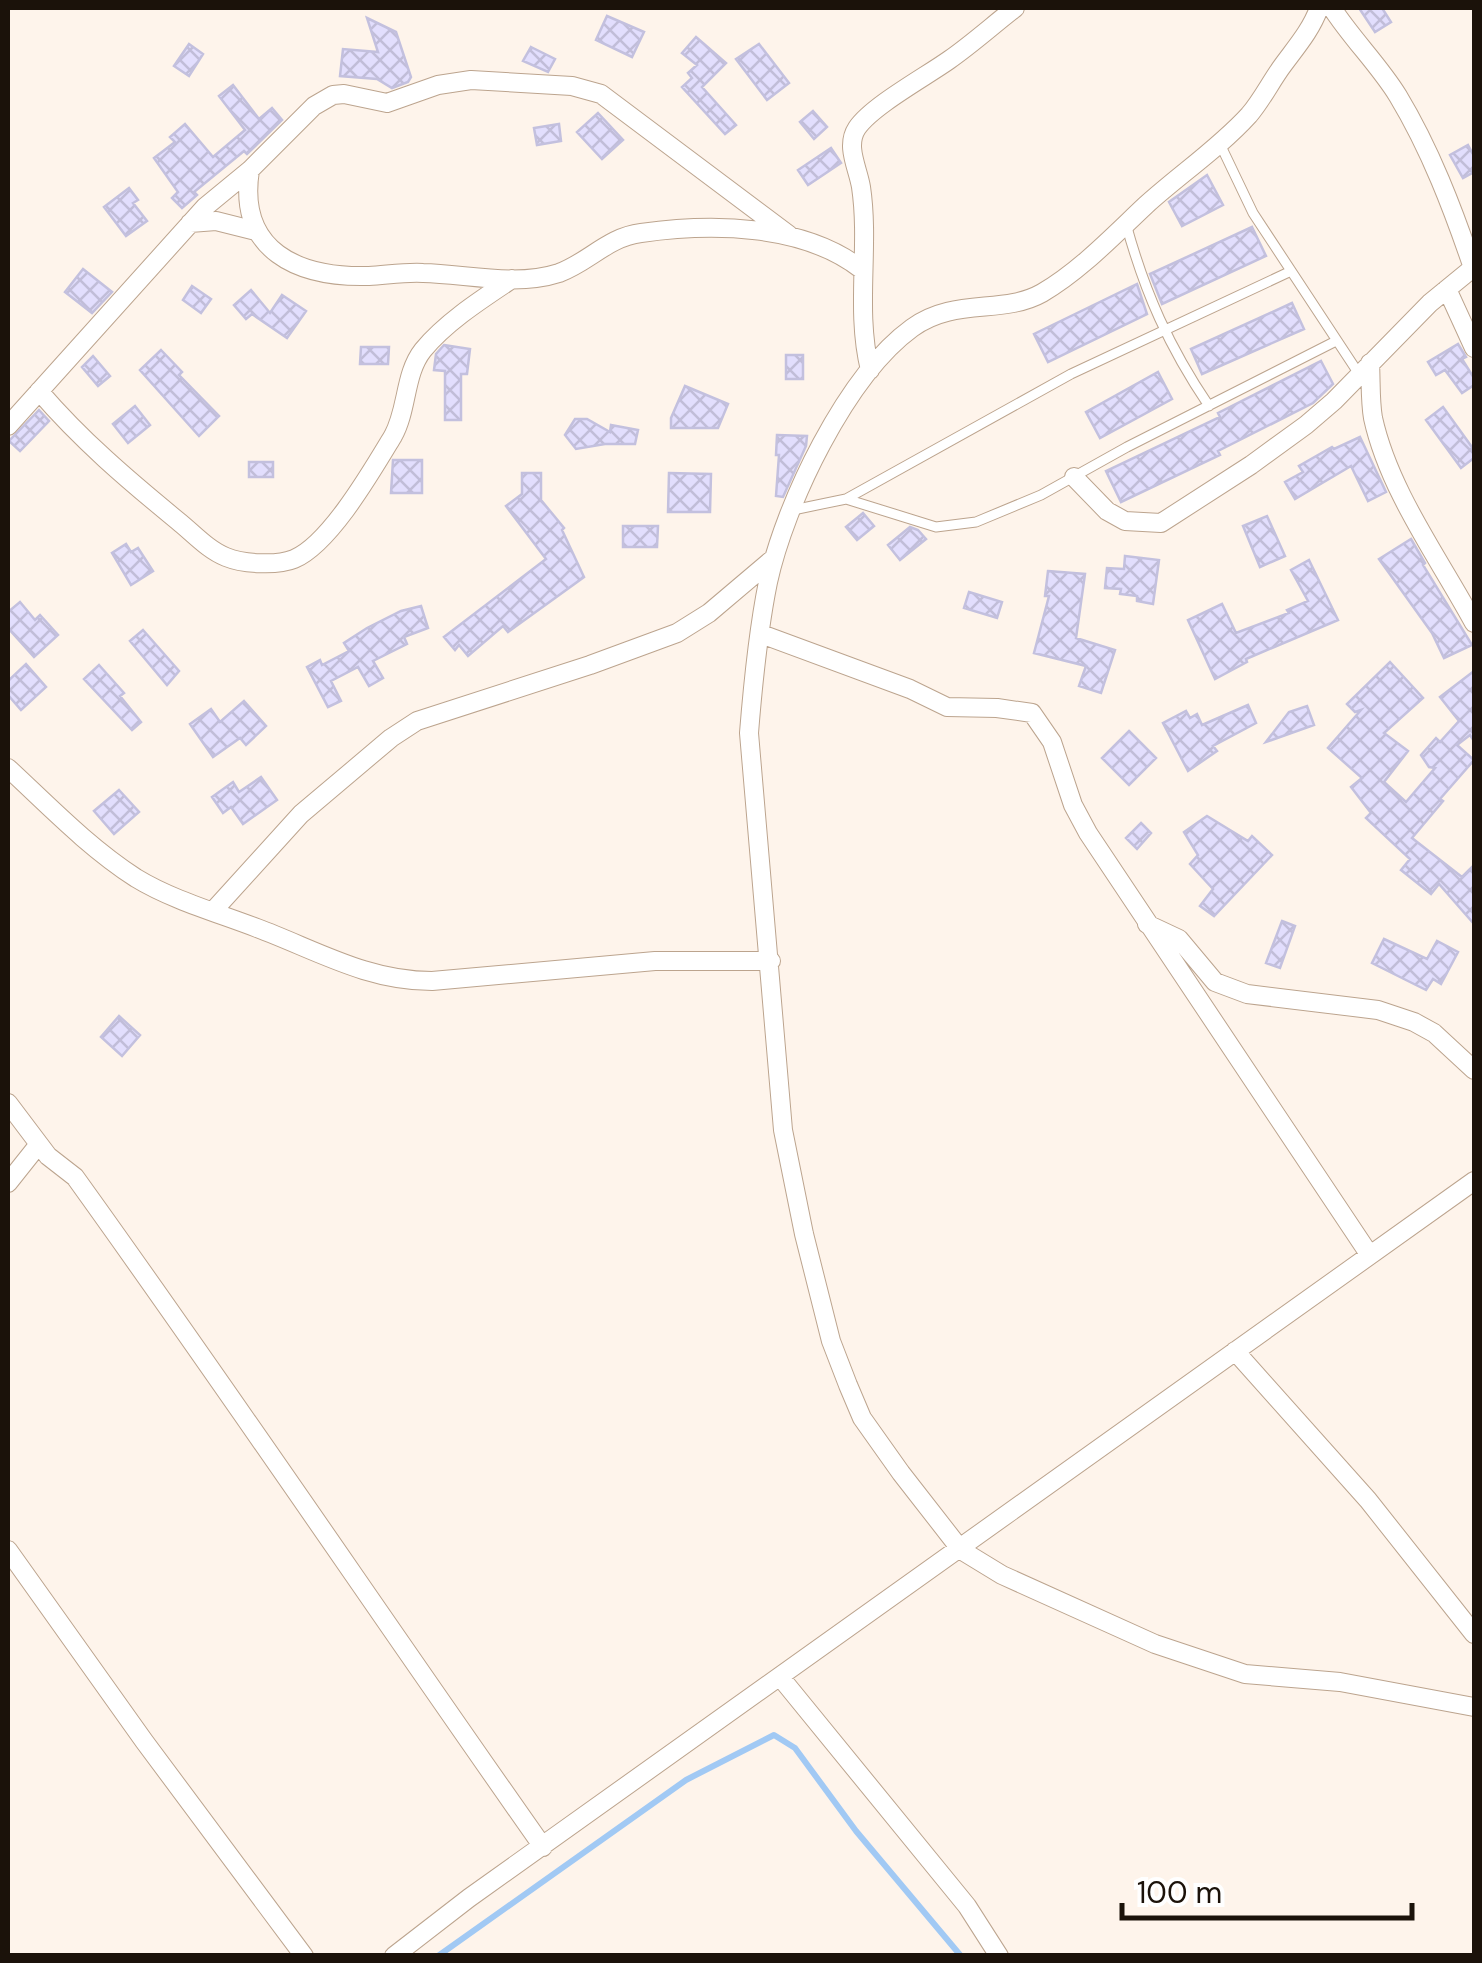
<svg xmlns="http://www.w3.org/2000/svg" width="1482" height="1963" font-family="'DM Sans',sans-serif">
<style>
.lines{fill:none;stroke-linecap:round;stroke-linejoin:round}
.stream{stroke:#a1c9f4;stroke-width:6}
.building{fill:url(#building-cross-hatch);stroke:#c3c0de;stroke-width:2.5}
.service-casing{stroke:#bca48e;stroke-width:11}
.minor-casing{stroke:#bca48e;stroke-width:20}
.service{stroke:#fff;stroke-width:9}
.minor{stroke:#fff;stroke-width:18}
</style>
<defs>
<pattern id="building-cross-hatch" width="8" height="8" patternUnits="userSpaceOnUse" patternTransform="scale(2.5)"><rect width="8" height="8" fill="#e2defd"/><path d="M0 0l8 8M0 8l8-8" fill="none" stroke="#c1bdd8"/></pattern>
</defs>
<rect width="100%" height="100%" fill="#fef4eb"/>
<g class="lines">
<path class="stream" d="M438 1956 686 1780 774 1735 795 1748 856 1831 961 1956"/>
</g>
<path class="building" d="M1359 8H1382L1391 22 1375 32Z
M607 16 644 32 632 57 596 40Z
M367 18 396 32 411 77 408 82 392 88 377 79 340 76 343 49 378 52Z
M696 37 726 63 702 87 736 125 725 134 682 87 692 78 688 73 697 65 682 53Z
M189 44 203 54 189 76 174 66Z
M759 44 789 83 767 100 736 59Z
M531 47 555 59 548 72 523 61Z
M233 85 259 119 272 108 282 120 247 154 244 151 194 192 197 195 182 208 172 198 178 192 154 158 175 142 170 137 185 124 213 157 245 130 219 96Z
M813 111 827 127 814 139 800 122Z
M598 113 623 140 602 159 577 132Z
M559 124 561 141 537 145 534 128Z
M1468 145 1474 156V172L1463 178 1450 155Z
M831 148 841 163 808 185 798 170Z
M1207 175 1223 205 1182 226 1169 202Z
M129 188 138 200 133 203 147 221 126 236 104 207Z
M1252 227 1266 256 1162 304 1150 274Z
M83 269 112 292 92 313 65 292Z
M1137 284 1147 314 1048 362 1034 334Z
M192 286 211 299 201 313 183 300Z
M251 290 270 313 282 295 306 311 287 338 252 314 246 319 234 305Z
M1292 303 1304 329 1202 374 1191 349Z
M1458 344 1466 357 1462 359 1474 378V385L1462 393 1445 370 1436 375 1428 362Z
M444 345 470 349 467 374H461V420H445V371L434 370 436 354Z
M361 347H389L388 364H360Z
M161 350 182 372 179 375 219 416 199 436 140 370Z
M786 355H803V379H786Z
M93 356 110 376 98 386 82 367Z
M1321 361 1333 384 1313 403 1218 451 1220 455 1121 502 1106 471 1220 417 1218 413Z
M1158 372 1172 399 1100 438 1086 412Z
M685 386 728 404 718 428H671V418Z
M135 406 150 425 128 443 113 424Z
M1443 407 1474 450V458L1461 468 1426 420Z
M39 410 49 421 20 451 9 441Z
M575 419H587L610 432 611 425 638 430 635 444H605L576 449 565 435Z
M777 435 807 436 806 446 783 497 776 496 779 455H776Z
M1360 437 1386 492 1368 501 1351 466 1295 499 1285 482 1303 472 1299 466 1332 447 1334 449Z
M393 460H422V493H391Z
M249 462H273V477H249Z
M522 473H541V500L564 528 562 530 584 577 508 632 503 626 468 656 459 645 455 650 444 637 546 559 506 506 522 494Z
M669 473 711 474 710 512H668Z
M863 513 874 526 857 540 846 527Z
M1267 516 1285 556 1260 567 1243 526Z
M623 526H658L657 547H623Z
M910 527 918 530 926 539 900 560 888 545Z
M1411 539 1425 563 1423 565 1472 645 1444 658 1432 633 1379 559Z
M126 544 131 552 138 548 153 571 131 585 112 553Z
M1125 556 1159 560 1153 604 1137 601V596L1120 594 1121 589 1105 588 1107 568 1124 569Z
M1309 560 1338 620 1246 659 1247 662 1215 679 1188 620 1222 604 1236 633 1289 613 1287 610 1308 601 1291 570Z
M1048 571 1085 574 1076 638 1115 650 1101 693 1079 686 1086 666 1034 653 1049 596H1045Z
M969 592 1002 602 997 618 964 608Z
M20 602 35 620 40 615 58 635 34 657 8 628V612Z
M421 606 428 628 404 637 407 644 373 661 383 678 369 686 358 667 331 681 341 701 328 707 307 667 320 660 322 665 349 651 344 643 367 628 401 611Z
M143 630 179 671 167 685 130 641Z
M1390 662 1423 698 1384 733 1408 751 1384 782 1406 802 1435 768 1429 767 1421 755 1436 738 1440 742 1459 721 1440 697 1474 671V741L1470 735 1457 745 1474 760 1440 799 1443 801 1412 838 1462 877 1474 865V924L1439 884 1431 894 1401 870 1410 859 1366 818 1371 813 1351 787 1362 778 1328 748 1361 710 1355 712 1347 704Z
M26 664 46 687 21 710 8 695V681Z
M99 665 124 693 120 696 141 722 132 730 84 679Z
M244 701 266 726 246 745 240 738 213 757 190 724 211 709 220 722Z
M1248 705 1256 723 1213 746 1217 751 1188 771 1163 723 1186 711 1190 718 1197 714 1202 725Z
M1307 706 1314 725 1266 742 1289 712Z
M1129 731 1156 758 1129 785 1102 758Z
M261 777 277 800 243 824 231 807 223 813 212 797 233 782 239 792Z
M119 790 139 812 114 834 94 811Z
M1207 816 1248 841 1252 836 1272 855 1214 916 1200 906 1213 889 1190 864 1198 855 1184 832Z
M1141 823 1151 833 1137 849 1126 838Z
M1282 921 1295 926 1280 968 1266 963Z
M1384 939 1427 959 1437 941 1458 952 1441 984 1433 979 1426 990 1372 963Z
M119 1016 140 1035 122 1056 101 1037Z"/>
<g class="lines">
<g class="service-casing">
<path id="service" d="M1220 144 1253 213 1359 374
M1126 224C1145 293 1169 347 1209 406
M846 499 1071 374 1289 272
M793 510 846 499 936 527 976 522 1041 495 1127 447 1336 341"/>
</g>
<g class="minor-casing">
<path id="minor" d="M1319 8C1311 30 1297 46 1283 65 1271 81 1262 100 1249 115 1219 148 1179 175 1146 205 1114 235 1080 271 1042 293 1003 315 954 297 912 328 846 376 785 504 768 582 758 631 753 683 749 733L783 1130 804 1234 831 1341 848 1385 862 1418 901 1473 961 1550 1002 1575 1155 1644 1245 1674 1340 1682 1474 1707
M1332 8C1352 39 1379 65 1398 96 1430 149 1453 209 1473 268
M250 170C237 251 298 278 369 276 387 275 405 272 423 273 467 274 516 287 559 273 589 262 608 237 641 233 712 223 803 224 861 269
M190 223 216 221 256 231
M1447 289 1474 348
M1370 363C1371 381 1370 401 1373 418 1389 491 1439 558 1474 623
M870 370C855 310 870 247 861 187 858 168 845 146 857 128 872 106 925 77 949 60 972 44 993 25 1015 8
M39 391C81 440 128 480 178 521 193 533 208 550 226 557 243 564 277 566 294 559 330 544 373 469 393 436 408 409 404 374 423 350 446 322 482 299 512 279
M8 426 205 207 250 170 314 106 333 95 344 94 387 103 438 85 471 80 572 86 601 94 789 235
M1074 477 1107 511 1125 521 1161 523 1251 465 1306 425 1334 401 1430 303 1474 267
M761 634 910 689 947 707 997 708 1032 713 1052 742 1073 805 1088 833 1369 1254
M8 768C49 806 88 847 136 878 172 900 218 913 257 928 316 950 367 981 432 981L655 961H771
M213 911 301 814 391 738 417 721 590 665 677 633 709 613 774 558
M1147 924 1179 939 1215 982 1247 994 1378 1010 1414 1022 1434 1033 1474 1070
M8 1103 48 1156 75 1177C234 1398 386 1624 543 1847
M8 1183 39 1144
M1235 1351 1368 1500 1474 1634
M8 1550 144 1741 304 1956
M781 1678 967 1906 999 1956
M394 1956 469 1898 1474 1181"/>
</g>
<use href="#service" class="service"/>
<use href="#minor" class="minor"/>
</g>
<rect width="1482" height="1963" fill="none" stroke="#1b120a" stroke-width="20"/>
<path d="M1122 1903v15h290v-15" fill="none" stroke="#1b120a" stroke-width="5"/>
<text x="1137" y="1903" font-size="30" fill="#1b120a" stroke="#ffffff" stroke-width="8" paint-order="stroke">100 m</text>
</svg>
